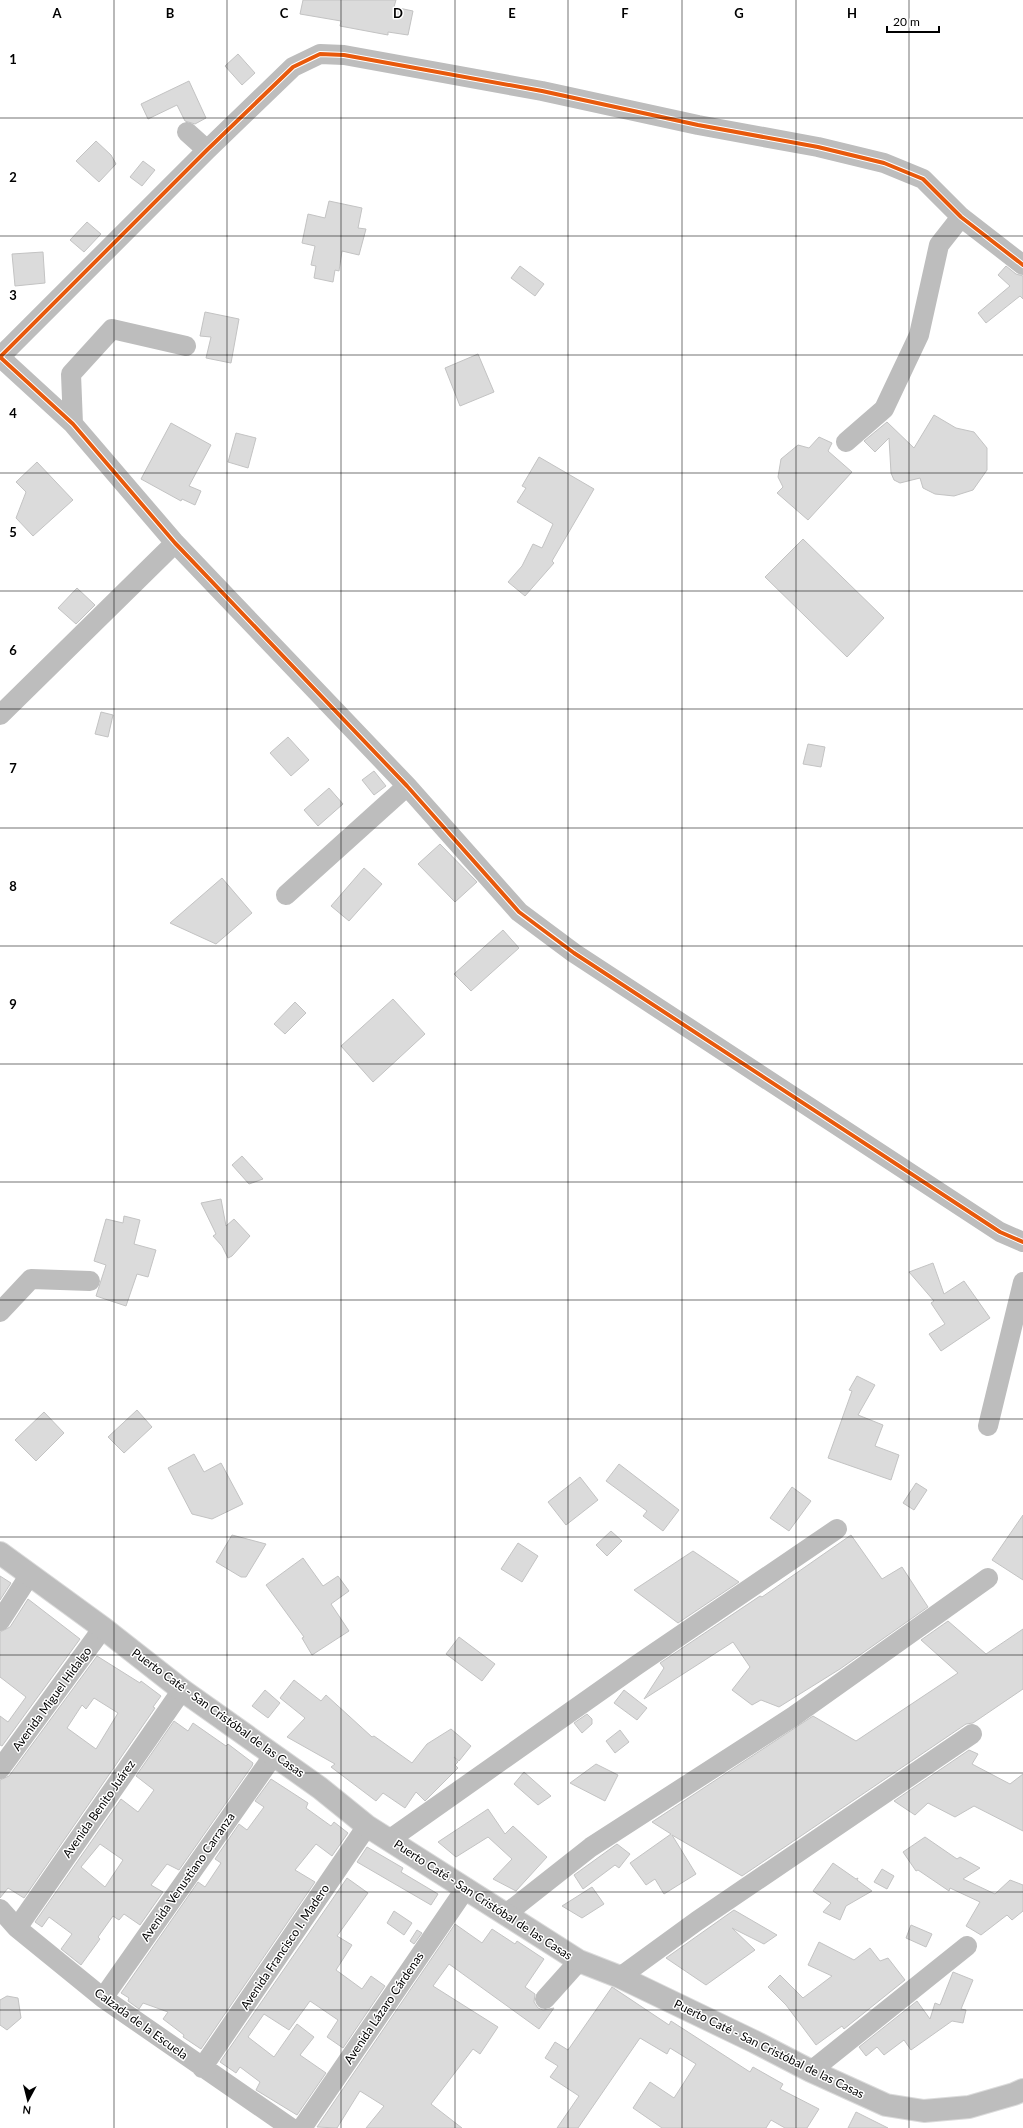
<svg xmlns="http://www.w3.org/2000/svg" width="1023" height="2128" font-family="Lato,sans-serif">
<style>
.building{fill:#dbdbdb;stroke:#c3c3c3;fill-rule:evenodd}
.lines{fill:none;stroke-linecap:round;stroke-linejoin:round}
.major-casing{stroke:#dbdbdb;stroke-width:24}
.minor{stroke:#bdbdbd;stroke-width:20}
.major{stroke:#bdbdbd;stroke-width:22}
.cycleway-casing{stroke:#fff;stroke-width:6}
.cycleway{stroke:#e8590c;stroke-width:4}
.grid{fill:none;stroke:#000;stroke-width:1;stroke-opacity:0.55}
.labels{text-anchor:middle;stroke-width:3;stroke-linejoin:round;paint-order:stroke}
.street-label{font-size:12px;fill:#000;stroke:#fff}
.grid-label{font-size:13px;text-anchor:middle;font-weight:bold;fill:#000;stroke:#fff;stroke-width:3;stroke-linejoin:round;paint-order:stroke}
</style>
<rect width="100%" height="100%" fill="#fff"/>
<path class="building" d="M303 0H396L394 7 413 11 408 35 388 32V35L340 26 341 21 300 14Z
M238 54 255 73 242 85 225 66Z
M189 81 206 118 195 124 185 121 177 105 148 119 141 104Z
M96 141 111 155 116 164 99 182 76 161Z
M143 161 155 170 142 186 130 177Z
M329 201 362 208 358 228 366 229 359 255 342 251 339 271 335 270 333 282 314 278 316 266 311 265 315 246 302 243 308 214 325 218Z
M87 222 101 234 84 252 70 240Z
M43 252 45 283 15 286 12 254Z
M520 266 544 284 535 296 511 278Z
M1006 266 1016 274 1023 276V299L1020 296 986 323 978 313 1010 286 998 275Z
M205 312 239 319 231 363 206 358 211 337 200 336Z
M478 354 494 392 460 406 445 368Z
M934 415 956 428 974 432 987 448V470L973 490 954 496 935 494 923 488 920 478 900 483 894 480 891 473 889 438 875 452 864 441 887 422 914 448Z
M171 423 211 445 189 486 201 491 195 505 182 499 181 501 141 479Z
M236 433 256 438 248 468 228 462Z
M819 437 832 443 828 451 852 472 808 520 777 493 783 487 778 477 781 459 798 445 809 448Z
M539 457 594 489 552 561 554 563 525 596 508 582 522 566 533 544 542 548 553 524 517 502 526 488 522 486Z
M37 462 73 500 33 536 16 518 26 492 16 482Z
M803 539 884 618 847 657 765 577Z
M77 588 95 605 76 624 58 608Z
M101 712 113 715 108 737 95 734Z
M288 737 309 760 291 776 270 753Z
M808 744 825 747 821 767 803 764Z
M374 771 386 786 374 795 362 780Z
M329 788 343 804 318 826 304 810Z
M440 844 477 882 455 902 418 864Z
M364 868 382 884 349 921 331 906Z
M222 878 252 913 216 944 170 923Z
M503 930 519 948 471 991 454 974Z
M393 999 425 1034 373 1082 341 1046Z
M295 1002 306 1013 285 1034 274 1024Z
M242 1156 263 1179 249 1184 232 1165Z
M221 1199 226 1226 234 1219 250 1236 232 1256 228 1258 222 1246 213 1236 216 1234 201 1203Z
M124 1216 140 1220 134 1244 156 1250 148 1277 137 1274 126 1306 96 1296 106 1265 94 1261 106 1219 123 1223Z
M933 1263 944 1294 964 1281 990 1318 941 1351 929 1334 945 1324 931 1303 934 1301 909 1272Z
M857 1376 875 1385 858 1415 883 1425 875 1446 899 1455 891 1480 828 1458 852 1391 849 1390Z
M137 1410 152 1427 124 1453 108 1437Z
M44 1412 64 1433 36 1461 15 1440Z
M194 1454 204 1472 221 1463 243 1504 212 1519 192 1514 168 1468Z
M619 1464 679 1510 663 1531 643 1516 647 1511 606 1481Z
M580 1477 598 1500 566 1525 548 1502Z
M916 1483 927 1490 914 1510 903 1503Z
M792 1487 811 1501 789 1531 770 1518Z
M1023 1515V1580L992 1560Z
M611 1531 622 1541 607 1556 596 1545Z
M232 1535 266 1544 246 1577H241L216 1562Z
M851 1535 882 1579 902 1567 928 1607 840 1669 779 1707 761 1700 752 1705 732 1690 750 1667 733 1642 644 1699 664 1668 660 1663 760 1596 762 1597Z
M518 1543 538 1556 522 1582 501 1569Z
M693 1551 739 1582 678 1623 634 1590Z
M303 1558 323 1586 338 1576 349 1591 331 1604 349 1631 312 1655 302 1638 304 1637 266 1585Z
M0 1576 11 1583 0 1600Z
M28 1599 80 1639 2 1746 0 1745V1716L8 1722 26 1697 0 1677V1632L10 1627Z
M948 1621 986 1654 1023 1629V1689L973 1723 966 1724 742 1876 672 1835 696 1874 664 1894 655 1879 646 1885 630 1863 671 1834 652 1822 813 1716 856 1741 958 1673 921 1640Z
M459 1637 495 1664 482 1681 446 1654Z
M97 1656 140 1683 141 1681 161 1696 153 1707 155 1708 24 1898 8 1888 0 1898V1780L9 1776ZM94 1698 118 1713 96 1749 67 1728 82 1705 86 1709Z
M294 1680 321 1701 326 1695 372 1737 374 1736 412 1763 427 1744 451 1729 471 1746 459 1761 454 1757 458 1762 455 1765 458 1768 425 1801 416 1792 405 1808 383 1793 376 1801 331 1767 335 1764 287 1737 305 1718 280 1698Z
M265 1690 280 1703 268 1718 252 1706Z
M624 1690 647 1708 637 1720 614 1703Z
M587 1714 592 1719V1724L582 1733 574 1723Z
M174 1721 188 1731 193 1723 226 1746 228 1744 253 1763 252 1766 179 1870 167 1864 151 1885 163 1892 140 1925 124 1914 119 1920 113 1916 98 1937 100 1939 81 1965 61 1949 72 1934 49 1917 42 1927 35 1922 121 1799 138 1812 154 1790 136 1776ZM100 1844 123 1860 105 1887 81 1867Z
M620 1730 629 1742 615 1753 606 1741Z
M969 1750 978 1754 972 1764 1010 1784 1023 1774V1831L974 1806 955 1817 928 1803 915 1815 894 1801Z
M596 1764 618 1775 605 1801 570 1783Z
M524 1772 551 1796 538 1805 514 1784Z
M271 1779 308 1803 306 1808 331 1826 334 1822 348 1833 332 1856 316 1844 295 1870 315 1882 201 2049 183 2037 184 2035 163 2019 168 2012 143 2003 139 2009 128 2001 129 1998 121 1993 198 1882 205 1887 221 1863 215 1859 239 1824 247 1830 264 1807 255 1801Z
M488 1809 505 1834 513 1826 547 1857 516 1891 493 1879 512 1859 488 1837 456 1857 438 1842Z
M925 1837 957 1859 960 1857 980 1868 963 1879 995 1894 1010 1880 1023 1885V1911L1012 1920 1007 1915 981 1935 966 1926 980 1902 950 1888 949 1891 918 1870 916 1871 903 1852Z
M617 1844 630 1854 619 1868 615 1865 583 1889 574 1875Z
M367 1847 403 1868 401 1872 438 1894 431 1905 357 1862Z
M833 1863 856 1879 858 1878 857 1880 872 1891 846 1906 840 1920 823 1912 831 1903 813 1891Z
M882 1869 894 1876 887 1889 874 1882Z
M347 1878 368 1893 337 1936 352 1945 336 1970 362 1989 371 1976 385 1986 343 2048 327 2037 338 2020 310 2001 289 2030 264 2014 248 2037 274 2057 297 2024 314 2037 300 2055 326 2073 297 2115 256 2090 260 2082 240 2067 236 2073 220 2062Z
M592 1887 604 1904 582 1918 562 1906Z
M734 1910 777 1935 764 1944 732 1928 755 1950 706 1985 666 1958Z
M394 1911 412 1923 404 1935 387 1923Z
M455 1924 482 1943 492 1929 515 1944 517 1941 544 1959 525 1987 535 1994 534 2002 538 2008 543 2010 554 2008 539 2029 449 1964 433 1986 498 2027 480 2054 473 2049 431 2104 462 2128H366L384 2106 360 2091 337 2128 317 2127Z
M911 1925 932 1934 926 1947 906 1938Z
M417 1930 422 1933 414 1944 410 1941Z
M819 1942 854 1960 870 1948 880 1961 888 1958 905 1980 844 2029 842 2026 816 2045 786 2005 768 1987 780 1975 803 1998 832 1976 808 1965Z
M953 1972 973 1980 961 2009 966 2010 963 2023 952 2021 911 2050 904 2040 884 2055 877 2047 866 2056 859 2047 917 2001 930 2019 935 2003 940 2005Z
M612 1987 669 2025 671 2021 750 2072 753 2067 783 2084 780 2089 819 2109 807 2128H785L771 2120 766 2128H662L633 2108 650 2082 674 2098 696 2064 670 2048 667 2054 640 2038 578 2128H557L579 2096 550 2077 558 2066 545 2058 555 2042 568 2050Z
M7 1996 18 1998 21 2018 7 2030 0 2025V2000Z
M856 2112 888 2128H848Z"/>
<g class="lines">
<g class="major-casing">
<path id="major" d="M0 1553 103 1628 182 1690 320 1788 367 1826 579 1961 620 1977 755 2042 811 2071 886 2105 924 2111 969 2107 1014 2094 1023 2090"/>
</g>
<path class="minor" d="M187 132 207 150
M0 357 73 424 175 543 407 786 519 912 574 953 1000 1232 1023 1242
M0 357 207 150 293 67 320 54 344 55 542 91 698 125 818 147 884 163 923 179 961 217 1023 265
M73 424 71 374 112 329 186 346
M846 442 884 409 919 335 939 245 961 217
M0 715 175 543
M286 895 407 786
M0 1312 31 1279 90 1281
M988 1426 1023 1282
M0 1621 29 1576
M0 1769 103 1628
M389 1840 637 1665 837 1529
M0 1909 17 1928 103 1998 291 2128
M506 1914 591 1847 794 1716 988 1578
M17 1928 182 1690
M620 1977 697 1921 972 1734
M103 1998 273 1756
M545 1999 579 1961
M202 2068 367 1826
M811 2071 967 1946
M302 2128 466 1888"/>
<use href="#major" class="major"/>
<g class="cycleway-casing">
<path id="cycleway" d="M0 357 73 424 175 543 407 786 519 912 574 953 1000 1232 1023 1242
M0 357 207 150 293 67 320 54 344 55 542 91 698 125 818 147 884 163 923 179 961 217 1023 265"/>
</g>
<use href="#cycleway" class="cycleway"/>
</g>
<path class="grid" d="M114 0V2128M227 0V2128M341 0V2128M455 0V2128M568 0V2128M682 0V2128M796 0V2128M909 0V2128M0 118H1023M0 236H1023M0 355H1023M0 473H1023M0 591H1023M0 709H1023M0 828H1023M0 946H1023M0 1064H1023M0 1182H1023M0 1300H1023M0 1419H1023M0 1537H1023M0 1655H1023M0 1773H1023M0 1892H1023M0 2010H1023"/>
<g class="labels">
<g class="street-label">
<text transform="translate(52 1699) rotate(-54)" y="4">Avenida Miguel Hidalgo</text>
<text transform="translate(218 1713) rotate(36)" y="4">Puerto Caté - San Cristóbal de las Casas</text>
<text transform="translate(99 1809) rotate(-55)" y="4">Avenida Benito Juárez</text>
<text transform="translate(188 1877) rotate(-55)" y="4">Avenida Venustiano Carranza</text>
<text transform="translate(483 1900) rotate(33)" y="4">Puerto Caté - San Cristóbal de las Casas</text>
<text transform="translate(285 1947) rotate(-56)" y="4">Avenida Francisco I. Madero</text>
<text transform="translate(384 2008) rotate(-56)" y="4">Avenida Lázaro Cárdenas</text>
<text transform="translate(141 2024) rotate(36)" y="4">Calzada de la Escuela</text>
<text transform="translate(769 2049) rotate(26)" y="4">Puerto Caté - San Cristóbal de las Casas</text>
</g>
</g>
<g class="grid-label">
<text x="57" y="18">A</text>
<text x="170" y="18">B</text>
<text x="284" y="18">C</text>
<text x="398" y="18">D</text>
<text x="512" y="18">E</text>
<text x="625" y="18">F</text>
<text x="739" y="18">G</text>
<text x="852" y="18">H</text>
<text x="13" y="64">1</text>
<text x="13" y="182">2</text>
<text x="13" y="300">3</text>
<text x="13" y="418">4</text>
<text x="13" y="537">5</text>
<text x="13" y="655">6</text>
<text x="13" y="773">7</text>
<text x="13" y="891">8</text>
<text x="13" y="1009">9</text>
</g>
<g transform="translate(28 2100) rotate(187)" stroke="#ffffff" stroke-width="3" paint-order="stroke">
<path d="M0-3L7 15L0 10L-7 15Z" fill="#000000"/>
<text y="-6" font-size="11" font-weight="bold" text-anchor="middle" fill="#000000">N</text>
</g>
<path d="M887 26v6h52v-6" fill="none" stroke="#000000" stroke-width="2"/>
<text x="893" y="26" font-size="12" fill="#000000" stroke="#ffffff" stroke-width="3" paint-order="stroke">20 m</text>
</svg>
